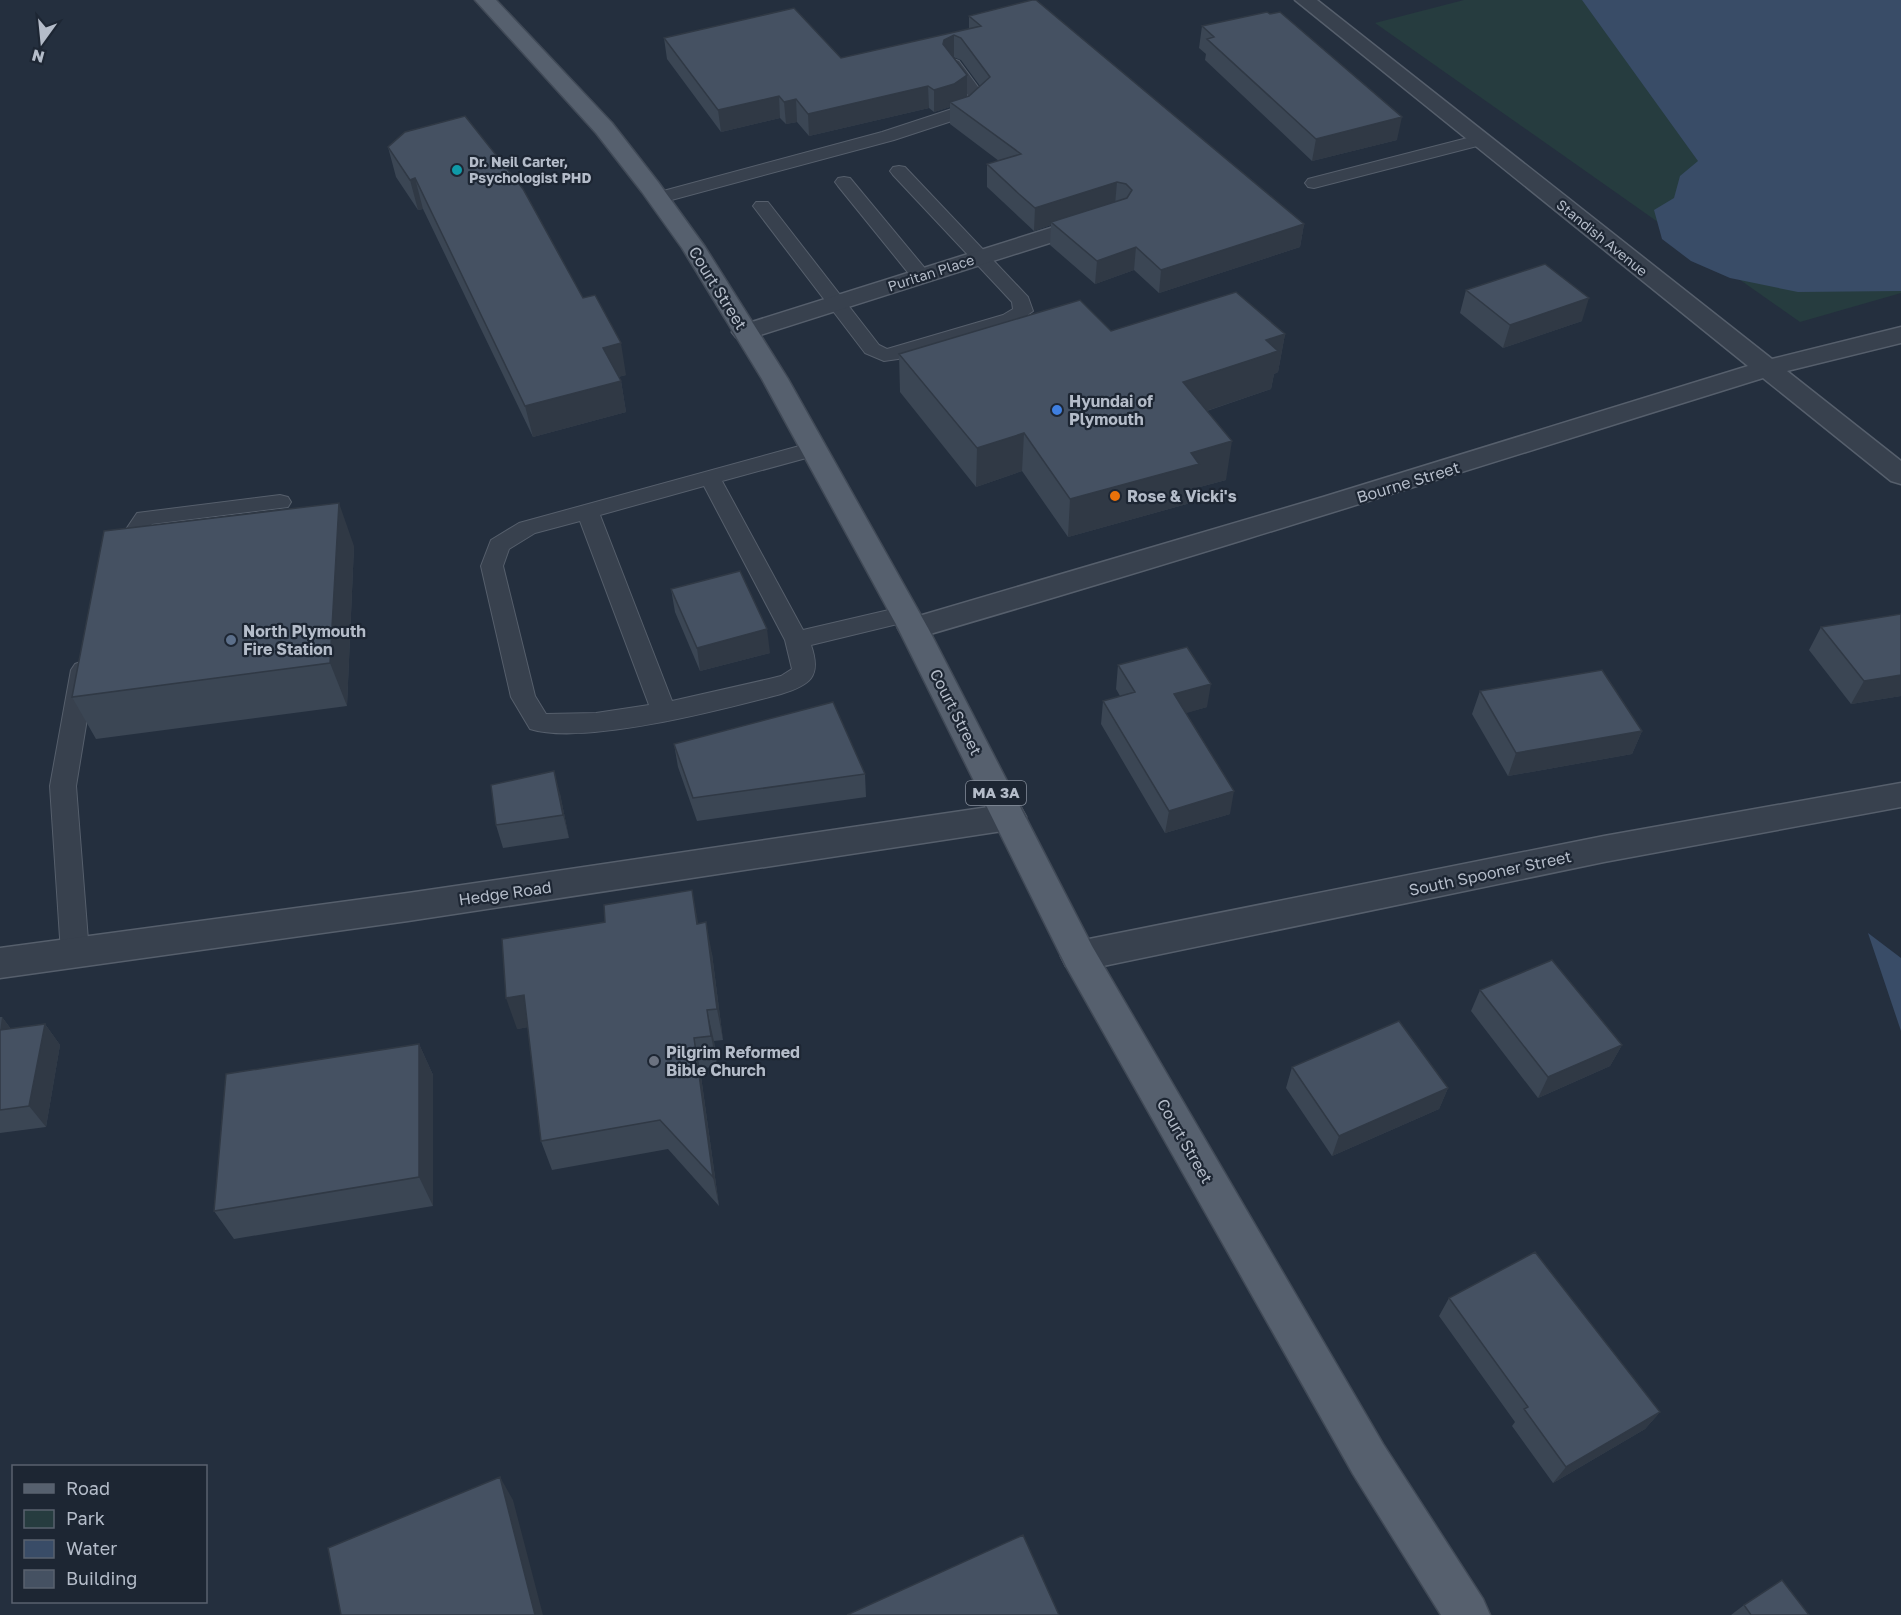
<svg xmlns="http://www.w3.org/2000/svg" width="1901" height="1615" font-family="'Golos Text',sans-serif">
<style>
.green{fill:#263c3f}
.water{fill:#394c67}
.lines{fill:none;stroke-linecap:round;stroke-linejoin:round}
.lane-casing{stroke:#565f6c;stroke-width:2}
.street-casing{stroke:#565f6c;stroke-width:3}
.primary-casing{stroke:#414a57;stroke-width:3}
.lane{fill:#38414e;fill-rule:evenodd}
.street{fill:#38414e;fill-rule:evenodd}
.primary{fill:#56606e;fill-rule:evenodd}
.wall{fill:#3b4654;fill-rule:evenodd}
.shaded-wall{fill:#303945}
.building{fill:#455162;stroke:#303945;stroke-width:1.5}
.culture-dot{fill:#0f9aa8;stroke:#1d2633;stroke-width:2}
.shop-dot{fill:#3f7fe0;stroke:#1d2633;stroke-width:2}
.food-dot{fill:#e8710a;stroke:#1d2633;stroke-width:2}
.service-dot{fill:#5c6f8a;stroke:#1d2633;stroke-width:2}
.worship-dot{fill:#6b7280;stroke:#1d2633;stroke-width:2}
.labels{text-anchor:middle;stroke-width:4.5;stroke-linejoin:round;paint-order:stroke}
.far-poi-label{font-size:14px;font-weight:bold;fill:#b4bcc9;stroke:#1d2633;text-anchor:start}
.far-street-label{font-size:14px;fill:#b4bcc9;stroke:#1d2633}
.shield{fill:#1d2633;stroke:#878f9c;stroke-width:1.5}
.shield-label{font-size:15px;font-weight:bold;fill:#b4bcc9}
.street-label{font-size:16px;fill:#b4bcc9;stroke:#1d2633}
.poi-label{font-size:16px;font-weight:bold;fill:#b4bcc9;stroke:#1d2633;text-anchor:start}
</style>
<rect width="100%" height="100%" fill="#242f3e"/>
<path class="green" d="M1464 0H1901V293L1800 322 1375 23Z"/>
<path class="water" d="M1582 0H1901V291L1798 292 1730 278 1691 261 1662 239 1654 210 1674 198 1680 176 1698 161Z
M1868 933 1901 958V1031Z"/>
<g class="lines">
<g class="lane-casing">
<path id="lane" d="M953 59 959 61 987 99 967 116 894 140 664 202H652L649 198 652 194 882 132 955 108 970 98 945 64Z
M1479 135 1485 136 1488 140 1485 144 1314 188 1308 187 1305 183 1308 179Z
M899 166 905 167 1028 297 1033 311 1017 323 898 359 884 361 865 353 753 206 756 202H768L879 345 887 349 1003 315 1013 309 1012 302 999 288 893 175 890 171 893 167Z
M844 177 850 178 928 272 930 276 928 280H914L838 186 835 182 838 178Z
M814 442 821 444 825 449 821 454 722 481 803 630 906 606 914 608 918 614 914 620 811 645C822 677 810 685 781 694 724 709 584 746 530 729L511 697 481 566 491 540 519 523ZM704 486 785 640 792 669 781 676 769 679 672 701 600 515ZM580 521 649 705 596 713 546 714 535 696 503 566 509 549 535 533Z
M280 495 288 497 291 502 288 507 152 524 127 561 119 564 111 561 108 556 137 513Z
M83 661 91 664 95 670 76 786 89 953 85 961 75 964 65 961 61 953 50 786 71 670 75 664Z"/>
</g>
<g class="street-casing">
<path id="street" d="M1295 0H1317L1772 359 1901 327V343L1787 371 1901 461V484L1891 481 1763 378C1480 466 1198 556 913 639L902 635 898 628 902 621 1323 497 1748 366Z
M1095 214 1103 216 1107 221 1103 226 754 337 745 340 736 337 732 332 736 327Z
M1901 783V807L1604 862 1079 971 1066 966 1061 956 1066 946 1079 941 1604 836Z
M1009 804 1021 808 1026 817 1021 826 1009 830 408 921 0 978V948L408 893Z"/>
</g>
<g class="primary-casing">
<path id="primary" d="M475 0H496L612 123 658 182 705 247 788 379 928 628 1092 946 1383 1444 1483 1599 1490 1615H1441L1353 1474 1066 966 898 628 762 379 682 248 642 192 596 133Z"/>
</g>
<use href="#lane" class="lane"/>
<use href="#street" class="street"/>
<use href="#primary" class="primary"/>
</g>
<path class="wall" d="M969 16 1304 224 1300 247 1159 293 1134 270 1095 284 1050 245 1051 225 1034 231 987 187V164L999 161 950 124V107L934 112 929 108 809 136 797 122 786 124 780 118 721 132 667 59 664 38 841 58 969 29ZM953 57 961 60 980 86 969 96H967V75Z
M1202 26 1397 140 1312 161 1205 60 1206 54 1199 48Z
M388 147 626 375 618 377 621 381 626 412 533 437 423 209 418 210 396 177Z
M1466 290 1582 321 1503 348 1460 313Z
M1111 331 1285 334 1278 372 1274 374 1271 389 1207 411 1226 480 1196 488 1194 502 1068 537 1022 471 976 487 900 392 899 354Z
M354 546 347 706 96 739 72 697Z
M671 589 770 653 700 671 675 612Z
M1821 627 1901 696 1851 704 1809 650Z
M1118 665 1207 707 1185 713 1230 814 1165 833 1101 724 1103 701 1120 696 1116 689Z
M1480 691 1642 731 1632 754 1508 776 1472 714Z
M674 744 865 774 866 797 697 821 678 767Z
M560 794 569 838 503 848 496 825Z
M698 924 712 954 723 1040 714 1041 717 1066 700 1069 719 1206 668 1149 552 1170 541 1141 528 1027 517 1029Z
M1480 990 1622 1045 1610 1066 1538 1098 1471 1011Z
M0 1017H2L11 1029 45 1024 60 1045 46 1127 0 1133Z
M419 1044 433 1075V1206L234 1239 214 1211Z
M1292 1067 1448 1088 1439 1109 1332 1156 1286 1088Z
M1449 1298 1660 1412 1645 1429 1553 1483 1512 1426 1515 1422 1439 1316Z
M1744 1605 1809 1615H1731Z"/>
<path class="shaded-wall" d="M954 35V57L944 62V40Z
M967 75V97L954 106V105L950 102V107L934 112V90Z
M928 86 929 108 809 136 808 114Z
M779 96 780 118 721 132 718 110Z
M796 99 797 122 786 124 784 102Z
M1402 117 1397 140 1312 161 1316 139Z
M415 178 423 209 418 210 410 180Z
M1117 182 1115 205 1051 222V225L1034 231 1035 208Z
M1304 224 1300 247 1159 293 1161 270Z
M1136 247 1134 270 1095 284 1097 261Z
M1589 298 1582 321 1503 348 1510 325Z
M1285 334 1278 372 1274 374 1271 389 1179 420 1183 382 1266 340Z
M621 343 626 375 609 379 603 348Z
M621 381 626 412 533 437 525 406Z
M1024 433 1022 471 976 487 977 448Z
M1232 441 1226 480 1196 488 1194 502 1068 537 1070 499 1191 453Z
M339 503 354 546 347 706 330 663Z
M767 629 770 653 700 671 697 648Z
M1901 675V696L1851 704 1864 681Z
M1211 684 1207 707 1170 718 1174 694Z
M1642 731 1632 754 1508 776 1516 753Z
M554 771 560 794 569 838 563 815Z
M1234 791 1230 814 1165 833 1169 811Z
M692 890 698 922 703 956 697 924Z
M706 922 712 954 723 1040 717 1009Z
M524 995 535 1026 517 1029 506 998Z
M707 1010 714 1041 717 1066 711 1036Z
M2 1017 18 1039 0 1032Z
M45 1024 60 1045 46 1127 29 1106Z
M694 1038 700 1069 719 1206 713 1177Z
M419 1044 433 1075V1206L419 1177Z
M1622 1045 1610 1066 1538 1098 1548 1077Z
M1448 1088 1439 1109 1332 1156 1339 1136Z
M1660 1412 1645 1429 1553 1483 1566 1467Z
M500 1477 513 1500 543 1615H535Z"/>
<path class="building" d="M1032 0H1036L1304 224 1161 270 1136 247 1097 261 1051 222 1127 198 1132 190 1126 184 1117 182 1035 208 1019 194 987 164 1021 154 950 102 969 96 990 77 961 38 954 35 944 40 943 44 967 75 954 84 934 90 928 86 808 114 796 99 784 102 779 96 718 110 664 38 794 8 841 58 981 26 969 16Z
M1267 12 1270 14 1280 12 1402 117 1316 139 1207 39 1214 37 1202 26Z
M465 116 523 189 583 298 595 295 621 343 603 348 621 381 525 406 415 178 410 180 388 147 405 132Z
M1545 264 1589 298 1510 325 1466 290Z
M1236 292 1285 334 1266 340 1278 351 1183 382 1232 441 1191 453 1199 464 1070 499 1024 433 977 448 899 354 1080 300 1111 331Z
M339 503 330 663 72 697 104 531Z
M740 571 767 629 697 648 671 589Z
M1901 614V675L1864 681 1821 627Z
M1187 647 1211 684 1174 694 1234 791 1169 811 1103 701 1135 692 1118 665Z
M1602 670 1642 731 1516 753 1480 691Z
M833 702 865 774 693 798 674 744Z
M554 771 563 815 496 825 491 785Z
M692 890 697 924 706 922 717 1009 707 1010 711 1036 694 1038 713 1177 660 1120 541 1141 524 995 506 998 502 939 605 922 604 905Z
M1552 960 1622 1045 1548 1077 1480 990Z
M1399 1021 1448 1088 1339 1136 1292 1067Z
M45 1024 29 1106 0 1110V1030Z
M419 1044V1177L214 1211 226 1074Z
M1535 1252 1660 1412 1566 1467 1524 1409 1528 1407 1449 1298Z
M500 1477 535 1615H341L328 1548Z
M1023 1535 1059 1615H847Z
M1782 1580 1809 1615H1751L1744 1605Z"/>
<circle class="culture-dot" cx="457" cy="170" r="6"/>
<circle class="shop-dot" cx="1057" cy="410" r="6"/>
<circle class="food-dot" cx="1115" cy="496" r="6"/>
<circle class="service-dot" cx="231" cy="640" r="6"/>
<circle class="worship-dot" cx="654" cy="1061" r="6"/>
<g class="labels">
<g class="far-poi-label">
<text x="469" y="167">Dr. Neil Carter,<tspan x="469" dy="16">Psychologist PHD</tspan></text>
</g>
<g class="far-street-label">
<text transform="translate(1602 238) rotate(39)" y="5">Standish Avenue</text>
<text transform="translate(931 273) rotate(-18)" y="5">Puritan Place</text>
</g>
<rect class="shield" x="966" y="781" width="60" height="24" rx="4.5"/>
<g class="shield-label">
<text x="996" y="798">MA 3A</text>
</g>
<g class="street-label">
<text transform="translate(718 288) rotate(58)" y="6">Court Street</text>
<text transform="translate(1408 482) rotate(-17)" y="6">Bourne Street</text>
<text transform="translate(956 712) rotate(63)" y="6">Court Street</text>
<text transform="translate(1490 873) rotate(-12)" y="6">South Spooner Street</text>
<text transform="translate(505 893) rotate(-8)" y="6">Hedge Road</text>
<text transform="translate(1185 1141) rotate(60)" y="6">Court Street</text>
</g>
<g class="poi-label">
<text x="1069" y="407">Hyundai of<tspan x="1069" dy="18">Plymouth</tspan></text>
<text x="1127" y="502">Rose &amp; Vicki's</text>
<text x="243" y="637">North Plymouth<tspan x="243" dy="18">Fire Station</tspan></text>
<text x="666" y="1058">Pilgrim Reformed<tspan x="666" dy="18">Bible Church</tspan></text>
</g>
</g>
<rect x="12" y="1465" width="195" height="138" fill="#1d2633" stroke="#59626f" stroke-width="1.5"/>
<rect x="24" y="1484" width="30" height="9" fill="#56606e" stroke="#59626f" stroke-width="1.5"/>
<text x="66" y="1495" font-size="18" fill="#b4bcc9">Road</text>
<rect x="24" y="1510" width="30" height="18" fill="#263c3f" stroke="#59626f" stroke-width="1.5"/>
<text x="66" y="1525" font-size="18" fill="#b4bcc9">Park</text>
<rect x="24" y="1540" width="30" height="18" fill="#394c67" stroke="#59626f" stroke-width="1.5"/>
<text x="66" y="1555" font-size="18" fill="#b4bcc9">Water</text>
<rect x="24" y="1570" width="30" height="18" fill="#455162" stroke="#59626f" stroke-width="1.5"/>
<text x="66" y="1585" font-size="18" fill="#b4bcc9">Building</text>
<g transform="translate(42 42) rotate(195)" stroke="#1d2633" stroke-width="4.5" paint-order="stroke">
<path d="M0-4.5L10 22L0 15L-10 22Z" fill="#b4bcc9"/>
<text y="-9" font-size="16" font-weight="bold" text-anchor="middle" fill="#b4bcc9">N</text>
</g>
</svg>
